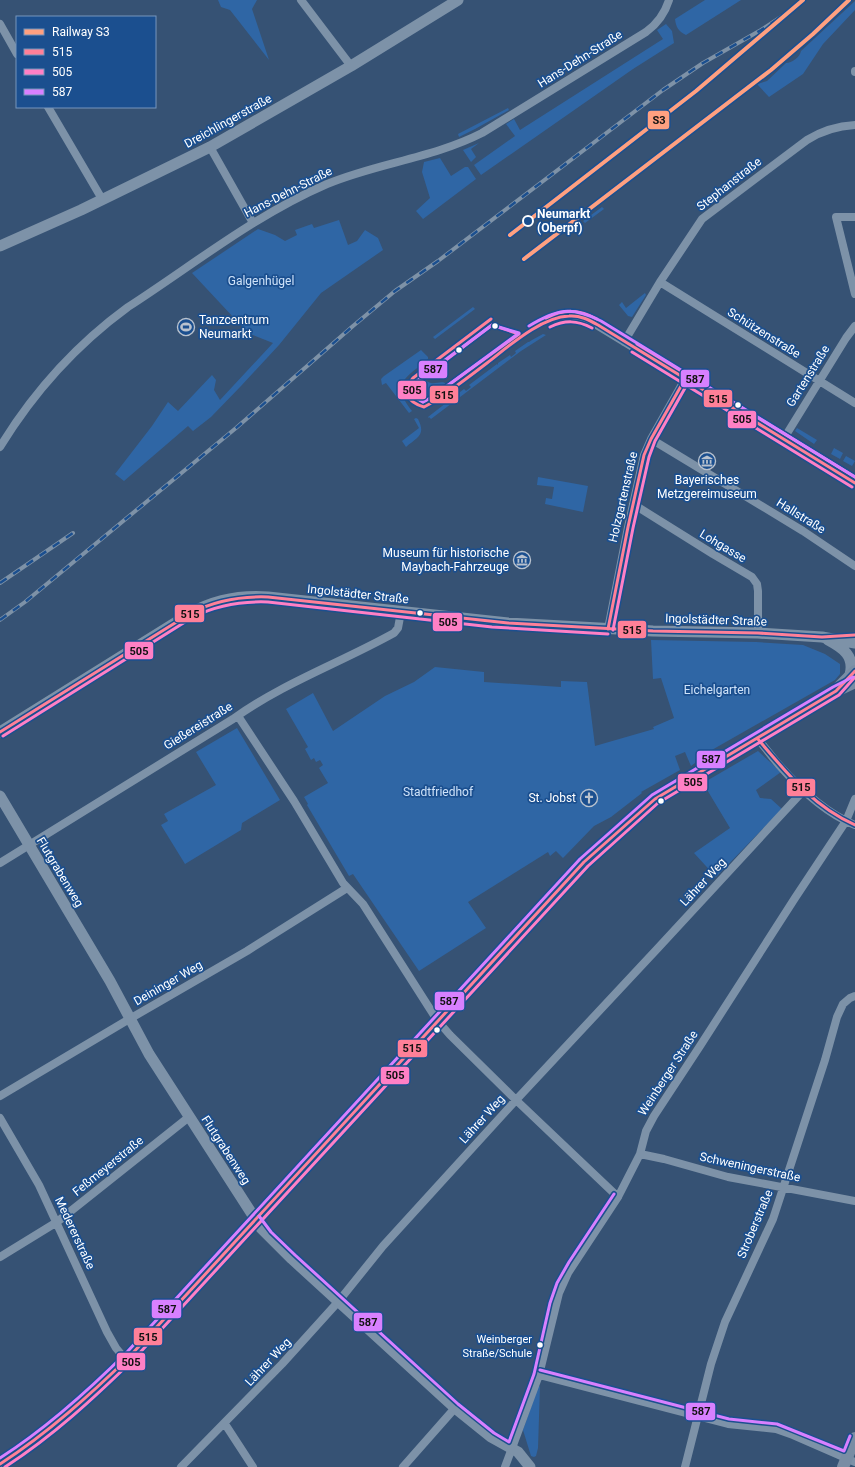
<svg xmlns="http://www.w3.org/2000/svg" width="855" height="1467" font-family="Roboto,sans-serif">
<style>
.green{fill:#2f66a5}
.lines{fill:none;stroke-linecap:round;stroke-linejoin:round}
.minor{stroke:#7d92a8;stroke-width:8}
.tertiary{stroke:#7d92a8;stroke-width:11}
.secondary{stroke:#798da4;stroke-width:12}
.rail-casing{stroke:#7e92a7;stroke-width:4}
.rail{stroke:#1b4f8f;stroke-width:2.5;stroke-dasharray:8;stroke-linecap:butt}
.bus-1-casing{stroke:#1b4f8f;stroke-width:6}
.bus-2-casing{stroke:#1b4f8f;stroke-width:6}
.bus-3-casing{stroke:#1b4f8f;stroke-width:6}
.bus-1{stroke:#ff8098;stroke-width:3}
.bus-2{stroke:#ff80c5;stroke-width:3}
.bus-3{stroke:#d880ff;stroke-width:3}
.rail-1-casing{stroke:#1b4f8f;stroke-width:7}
.rail-1{stroke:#ffa080;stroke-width:4}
.stop-dot{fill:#1b4f8f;stroke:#fff;stroke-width:2}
.bus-dot{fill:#fff;stroke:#1b4f8f;stroke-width:1.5}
.labels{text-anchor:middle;stroke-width:3.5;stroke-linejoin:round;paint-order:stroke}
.bus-label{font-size:11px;fill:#fff;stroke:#1b4f8f;text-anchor:end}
.street-label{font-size:12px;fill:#fff;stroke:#1b4f8f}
.stop-label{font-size:12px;font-weight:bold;fill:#fff;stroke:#1b4f8f;text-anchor:start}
.park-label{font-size:12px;fill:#cfe3fa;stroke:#1b4f8f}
.poi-label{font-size:12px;fill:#fff;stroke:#1b4f8f;text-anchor:end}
.line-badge{stroke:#1b4f8f;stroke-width:1.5}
.pale-badge-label{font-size:11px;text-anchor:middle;font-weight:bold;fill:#111}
</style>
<rect width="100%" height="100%" fill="#365274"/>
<path class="green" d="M218 0H257L252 9 269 60 230 10 221 7Z
M705 0H741L686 35C678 31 676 27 675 19Z
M855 1V10L823 44 803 74 769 97 757 84 767 81 786 63C792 63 800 57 801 51Z
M666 24 672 31 674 43 633 69 481 175 474 165 515 136 506 124 514 119 520 130 663 39 657 30Z
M508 108 509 110 475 129 459 137 458 134Z
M479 143 471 149 476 157 471 162 463 150Z
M440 158 451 176 465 167H468L476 179 423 219 416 211 430 198 422 172 424 162Z
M602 207 604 209 585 223 583 221Z
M339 220 348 245 357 241 365 230 378 238 383 250 321 293 279 345 241 386 211 417 193 431 188 426 124 481 115 474 152 426 168 402 178 411 212 375 216 380 214 390 220 400 273 343 248 333 192 273 258 229 275 235 285 241 297 235 295 230 312 224 314 228Z
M645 293 646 295 632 317 628 316 619 305 622 302 626 308Z
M473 307 475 309 435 339 433 337Z
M543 334 546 335 521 351 431 419 429 417 428 418V417L446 403H448L447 402 464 389 466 391 471 387 469 385 497 364 498 365V363L510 355 511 357 516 353 515 351 528 342H529L532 340Z
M421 350 428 357V359C407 378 389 382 412 411L409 413 386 383 382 385 381 379 384 376Z
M421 380C426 379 426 382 431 383 437 384 442 380 447 384 440 393 425 408 413 397 410 389 415 384 421 380Z
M416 418 418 419C426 435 418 437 406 447L402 441 419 428 414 419Z
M797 428 817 440 814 444 795 431Z
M834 448 843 453 840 459 831 454Z
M846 456 855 461 852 466 843 461Z
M538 477 588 486 583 512 545 504 546 498 552 499 554 487 537 485Z
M651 640 756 642 803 645 825 654 840 664V674L835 680 696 759 695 763 691 766 685 752 675 756 680 770 641 792 642 793 611 817 594 826 563 858 556 851 550 856 548 852 468 902 486 928 419 971 353 874 349 876 307 805 308 804 304 797 328 783 319 768 323 765 320 760 316 762 314 758 311 760 305 749 308 747 286 709 313 693 333 731 385 696 414 682 435 667 484 672V682L561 687V681L587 682 595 746 654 729 653 727 674 718 661 678 653 679Z
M237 728 280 800 242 823 241 830 185 864 161 825 168 821 164 814 216 785 196 752Z
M758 751 781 772 756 790 760 798 771 799 782 809 716 877 694 853 730 828 703 783Z
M540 1386 538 1448 536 1456 534 1457 531 1456 523 1430 538 1387Z"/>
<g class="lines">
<path class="minor" d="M301 0 351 66
M0 24 17 54
M855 72V71
M48 107 102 199
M210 147 253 223
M855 217H836L855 294
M660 282 855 403
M562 316H579L590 321 855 483
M624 342 660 282 702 219 807 140C823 130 837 126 855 125
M651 439 803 531 855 566
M783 440 846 338 855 326
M0 447C33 393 76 345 128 307 193 265 255 215 327 184 377 163 433 158 482 133L646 32C657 24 665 13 669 0
M633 504 713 554 752 577 757 584 758 591V633
M608 629 628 527 644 455 651 439 685 379
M238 716 294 801 343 883 363 904 437 1020 450 1035 516 1100 618 1197
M757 738C765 747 771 756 779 765 800 789 825 813 855 825
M0 863 233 719C283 683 340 663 394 633L398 628 401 612
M0 1096 126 1021 247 951 347 888
M0 1118 39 1185 107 1332 116 1348 126 1360
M640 1154 664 1159 728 1177 855 1201
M0 1257 57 1222 189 1117
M539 1375 728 1424 776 1429 793 1435 855 1462
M225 1424 253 1467
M181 1467 282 1364 338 1302 383 1246 516 1100 658 948 804 790
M403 1467 455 1408
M505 1467 539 1375 559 1293 568 1273 618 1197 640 1154 646 1131 654 1116 700 1046 795 898 846 821 855 799
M685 1467 711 1364 725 1322 773 1219 825 1060 837 1017 843 1004 850 998 855 996"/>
<path class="tertiary" d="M0 246 81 210 210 147 351 66 458 0
M828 640C843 648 855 656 850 675
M0 732 191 613C216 599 240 595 268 597L508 623 653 631 758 633 822 637 855 643
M0 796 110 981 149 1054 261 1228 292 1259 455 1408 491 1437 518 1452 530 1467"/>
<path class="secondary" d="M839 687 855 671
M0 1464C30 1445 58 1424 84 1400 149 1342 204 1274 263 1210 370 1094 478 978 584 862L612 836 655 799 836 691 855 682
M843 1467 855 1438"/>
<g class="rail-casing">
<path id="rail" d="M0 583 73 533
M0 620 25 602 236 428 353 326 395 291 438 261 663 90 703 63 761 30 784 15 802 0"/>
</g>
<use href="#rail" class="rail"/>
<g class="bus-1-casing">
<path id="bus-1" d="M491 319 413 378C402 392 407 402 424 407L435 401C453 389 470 376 487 363 509 346 541 317 569 316 580 315 589 320 598 325L855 483
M608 629 628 527 644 455 651 439 685 379
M0 732 191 613C216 600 240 596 268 597L508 623 653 631 758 633 822 637 855 635
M757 738C787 773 811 805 855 825
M0 1464C48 1433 90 1395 131 1355L584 862 655 799 836 691 855 671"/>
</g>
<g class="bus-2-casing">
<path id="bus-2" d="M546 318C564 309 579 309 597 319
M492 325 519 334 432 397 423 402 414 397 412 389 417 382Z
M550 327C565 320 577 320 592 328
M637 344 855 477
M632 352 852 487
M613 630 633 528 649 457 655 441 689 381
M3 736 193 617C217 605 241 601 268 602L492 627 608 634
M5 1467C53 1436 94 1398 135 1358L588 866 658 803 839 695 855 677"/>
</g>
<g class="bus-3-casing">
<path id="bus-3" d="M492 325 519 333 432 397 423 402 415 397 412 388 417 381Z
M529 326C557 309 571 306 601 321L855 477
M259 1216 271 1232 295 1255 458 1404 494 1433 509 1442 534 1374 550 1303 557 1283 569 1262 614 1194
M540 1370 729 1419 777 1424 844 1451 850 1436
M0 1458C47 1428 88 1391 128 1351L580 859 652 795 833 687 853 677"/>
</g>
<use href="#bus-1" class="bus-1"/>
<use href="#bus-2" class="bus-2"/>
<use href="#bus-3" class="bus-3"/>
<g class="rail-1-casing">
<path id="rail-1" d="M510 235 696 91 803 0
M524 259 771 70 813 34 849 0"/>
</g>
<use href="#rail-1" class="rail-1"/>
</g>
<defs>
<g id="stadium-ring" transform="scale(0.9)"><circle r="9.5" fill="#1b4f8f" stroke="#b9c2ce" stroke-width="1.5"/><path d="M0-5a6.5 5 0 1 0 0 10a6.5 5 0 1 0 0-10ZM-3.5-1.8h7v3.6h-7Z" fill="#b9c2ce"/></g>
<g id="museum-ring" transform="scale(0.9)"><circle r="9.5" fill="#1b4f8f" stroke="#b9c2ce" stroke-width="1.5"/><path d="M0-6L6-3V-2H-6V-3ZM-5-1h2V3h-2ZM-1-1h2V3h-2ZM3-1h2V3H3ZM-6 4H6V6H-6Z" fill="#b9c2ce"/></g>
<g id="church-ring" transform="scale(0.9)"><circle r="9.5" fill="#1b4f8f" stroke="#b9c2ce" stroke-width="1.5"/><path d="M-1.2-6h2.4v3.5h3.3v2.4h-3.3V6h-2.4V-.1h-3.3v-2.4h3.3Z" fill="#b9c2ce"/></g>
</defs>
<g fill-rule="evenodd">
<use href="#stadium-ring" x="186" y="327"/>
<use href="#museum-ring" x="707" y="461"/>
<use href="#museum-ring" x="522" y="560"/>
<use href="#church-ring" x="589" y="798"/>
</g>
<circle class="stop-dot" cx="528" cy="221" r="5"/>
<g class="bus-dot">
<circle cx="495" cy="326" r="3.5"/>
<circle cx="459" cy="350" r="3.5"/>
<circle cx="738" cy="405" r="3.5"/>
<circle cx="420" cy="613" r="3.5"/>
<circle cx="661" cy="801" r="3.5"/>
<circle cx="437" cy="1030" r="3.5"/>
<circle cx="540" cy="1345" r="3.5"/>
</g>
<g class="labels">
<g class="bus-label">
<text x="532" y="1343">Weinberger<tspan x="532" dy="14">Straße/Schule</tspan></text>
</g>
<g class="street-label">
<text transform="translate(580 59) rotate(-32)" y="4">Hans-Dehn-Straße</text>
<text transform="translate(228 121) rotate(-29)" y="4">Dreichlingerstraße</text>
<text transform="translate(729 184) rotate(-38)" y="4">Stephanstraße</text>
<text transform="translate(288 192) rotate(-27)" y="4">Hans-Dehn-Straße</text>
<text transform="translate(764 333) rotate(32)" y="4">Schützenstraße</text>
<text transform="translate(808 376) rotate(-58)" y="4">Gartenstraße</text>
<text transform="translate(623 497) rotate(-77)" y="4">Holzgartenstraße</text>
<text transform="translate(801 516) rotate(32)" y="4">Hallstraße</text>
<text transform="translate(723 546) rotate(31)" y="4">Lohgasse</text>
<text transform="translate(358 594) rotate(6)" y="4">Ingolstädter Straße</text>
<text transform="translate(716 620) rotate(2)" y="4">Ingolstädter Straße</text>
<text transform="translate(198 726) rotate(-32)" y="4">Gießereistraße</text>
<text transform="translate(60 872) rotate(59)" y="4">Flutgrabenweg</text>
<text transform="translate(703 882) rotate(-47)" y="4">Lährer Weg</text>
<text transform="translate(168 983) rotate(-30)" y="4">Deininger Weg</text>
<text transform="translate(668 1073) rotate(-57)" y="4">Weinberger Straße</text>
<text transform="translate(482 1119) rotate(-48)" y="4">Lährer Weg</text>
<text transform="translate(226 1150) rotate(57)" y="4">Flutgrabenweg</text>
<text transform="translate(108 1166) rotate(-39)" y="4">Feßmeyerstraße</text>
<text transform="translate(750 1167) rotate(12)" y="4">Schweningerstraße</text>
<text transform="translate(755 1224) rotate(-67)" y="4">Stroberstraße</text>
<text transform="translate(75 1233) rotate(65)" y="4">Medererstraße</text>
<text transform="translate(268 1362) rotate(-47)" y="4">Lährer Weg</text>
</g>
<g class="stop-label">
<text x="537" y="218">Neumarkt<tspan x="537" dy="14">(Oberpf)</tspan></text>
</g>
<g class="park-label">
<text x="261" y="285">Galgenhügel</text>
<text x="717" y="694">Eichelgarten</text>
<text x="438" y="796">Stadtfriedhof</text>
</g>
<g class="poi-label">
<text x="199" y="324" text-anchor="start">Tanzcentrum<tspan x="199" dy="14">Neumarkt</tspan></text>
<text x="707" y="484" text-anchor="middle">Bayerisches<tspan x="707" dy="14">Metzgereimuseum</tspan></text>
<text x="509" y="557">Museum für historische<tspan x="509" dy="14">Maybach-Fahrzeuge</tspan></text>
<text x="576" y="802">St. Jobst</text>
</g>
</g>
<g class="line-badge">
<rect x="647" y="110" width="23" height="20" rx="4" fill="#ffa080"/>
<rect x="418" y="360" width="30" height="19" rx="4" fill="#d880ff"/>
<rect x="680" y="369" width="30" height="19" rx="4" fill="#d880ff"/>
<rect x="397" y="380" width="30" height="20" rx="4" fill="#ff80c5"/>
<rect x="429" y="385" width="30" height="19" rx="4" fill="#ff8098"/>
<rect x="703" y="389" width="30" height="19" rx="4" fill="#ff8098"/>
<rect x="727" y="410" width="30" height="19" rx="4" fill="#ff80c5"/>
<rect x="174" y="604" width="31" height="19" rx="4" fill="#ff8098"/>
<rect x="432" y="612" width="31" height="20" rx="4" fill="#ff80c5"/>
<rect x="617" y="620" width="30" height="19" rx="4" fill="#ff8098"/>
<rect x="124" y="641" width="30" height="19" rx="4" fill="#ff80c5"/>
<rect x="696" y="750" width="30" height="19" rx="4" fill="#d880ff"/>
<rect x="677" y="773" width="31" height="19" rx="4" fill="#ff80c5"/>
<rect x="786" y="778" width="30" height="19" rx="4" fill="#ff8098"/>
<rect x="434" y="991" width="31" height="20" rx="4" fill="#d880ff"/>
<rect x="397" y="1039" width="31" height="19" rx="4" fill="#ff8098"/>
<rect x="380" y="1066" width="30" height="19" rx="4" fill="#ff80c5"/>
<rect x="151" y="1299" width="31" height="20" rx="4" fill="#d880ff"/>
<rect x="353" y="1312" width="30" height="20" rx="4" fill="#d880ff"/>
<rect x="133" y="1327" width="30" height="19" rx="4" fill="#ff8098"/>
<rect x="116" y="1352" width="30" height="19" rx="4" fill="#ff80c5"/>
<rect x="685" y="1402" width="31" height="19" rx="4" fill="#d880ff"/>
</g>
<g class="pale-badge-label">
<text x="659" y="124">S3</text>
<text x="433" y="373">587</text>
<text x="695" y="383">587</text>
<text x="412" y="394">505</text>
<text x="444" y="399">515</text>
<text x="718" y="403">515</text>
<text x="742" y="423">505</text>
<text x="190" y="618">515</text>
<text x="448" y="626">505</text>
<text x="632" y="634">515</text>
<text x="139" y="655">505</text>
<text x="711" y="763">587</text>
<text x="693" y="786">505</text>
<text x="801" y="791">515</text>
<text x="449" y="1005">587</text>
<text x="412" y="1052">515</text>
<text x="395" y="1079">505</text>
<text x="167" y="1313">587</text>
<text x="368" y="1326">587</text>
<text x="148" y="1341">515</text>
<text x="131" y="1366">505</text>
<text x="701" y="1415">587</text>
</g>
<rect x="16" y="16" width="140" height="92" fill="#1b4f8f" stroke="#7695bc"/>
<rect x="24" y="29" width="20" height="6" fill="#ffa080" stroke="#7695bc"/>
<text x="52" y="36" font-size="12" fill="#ffffff">Railway S3</text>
<rect x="24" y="49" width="20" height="6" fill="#ff8098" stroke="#7695bc"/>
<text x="52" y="56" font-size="12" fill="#ffffff">515</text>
<rect x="24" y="69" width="20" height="6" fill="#ff80c5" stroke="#7695bc"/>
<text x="52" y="76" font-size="12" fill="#ffffff">505</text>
<rect x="24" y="89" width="20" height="6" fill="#d880ff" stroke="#7695bc"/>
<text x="52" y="96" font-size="12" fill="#ffffff">587</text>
</svg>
